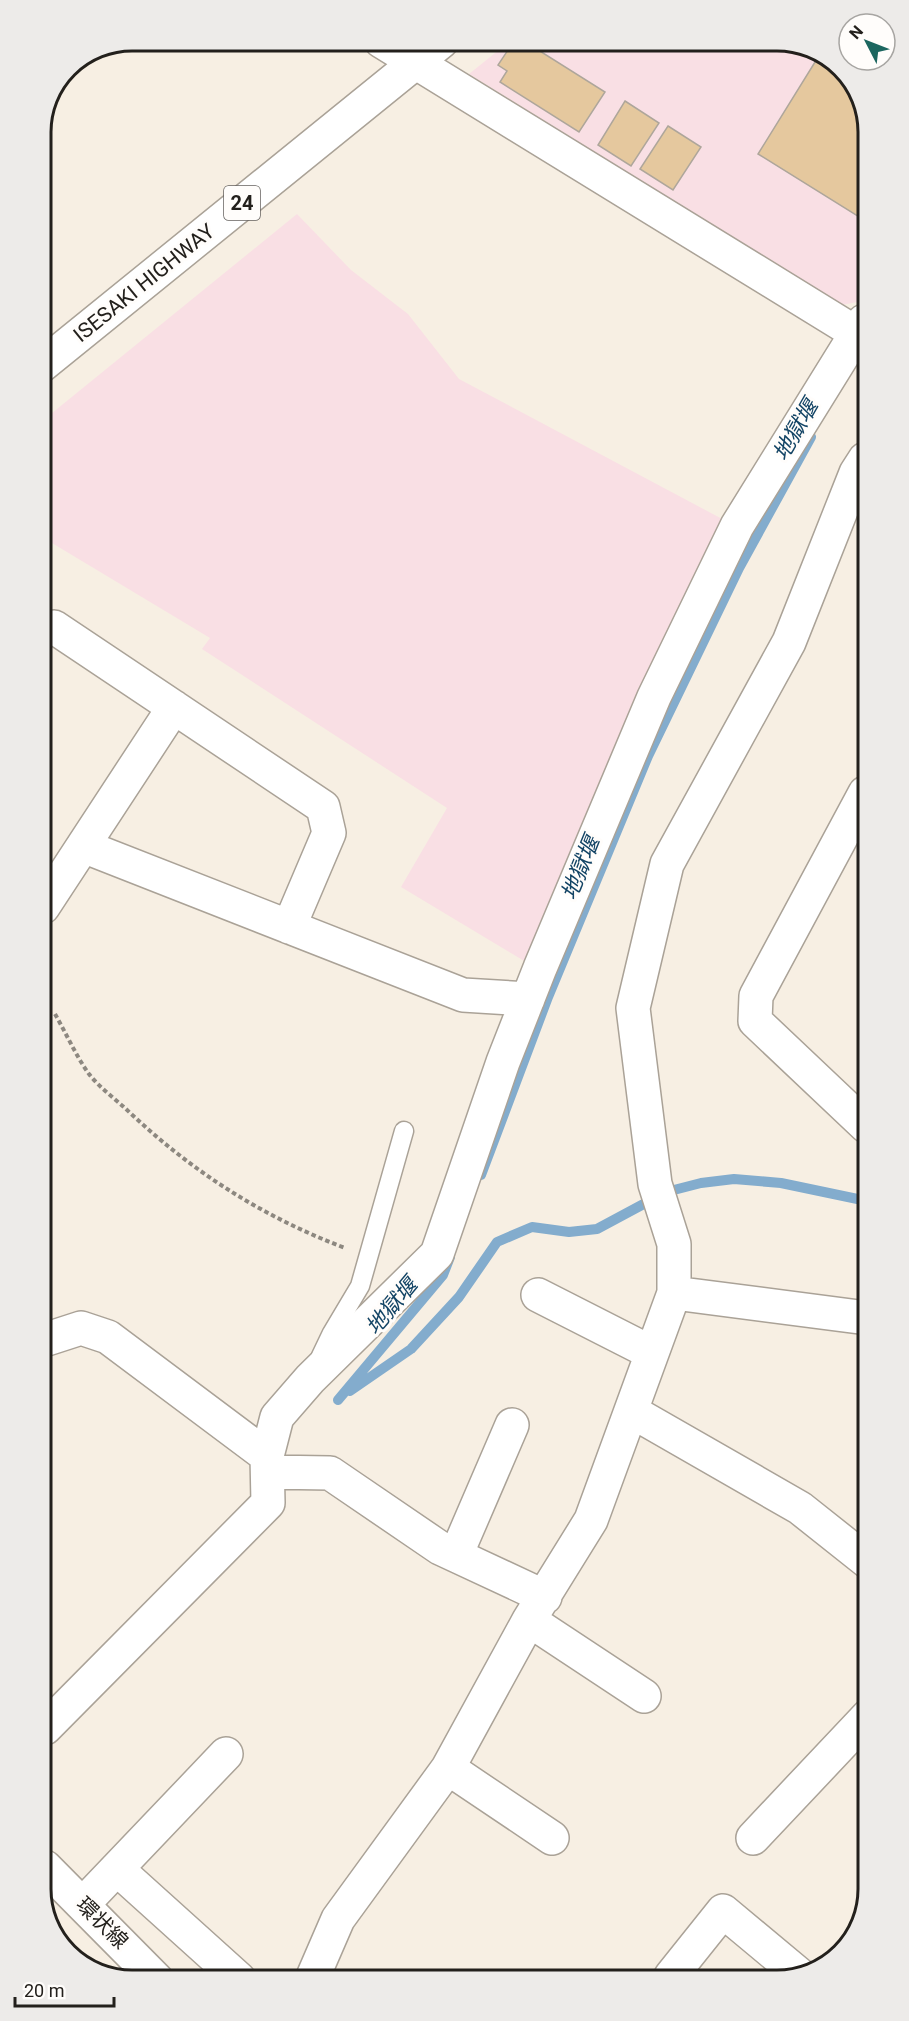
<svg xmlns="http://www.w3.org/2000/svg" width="909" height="2021" font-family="Roboto,'Noto Sans JP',sans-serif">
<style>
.commercial{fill:#f9dfe4}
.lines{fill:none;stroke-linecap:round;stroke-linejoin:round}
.stream{stroke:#83accd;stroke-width:10}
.building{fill:#e5c89e;stroke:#aea69b;stroke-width:1.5}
.service-casing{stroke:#aaa297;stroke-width:21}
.minor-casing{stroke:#aaa297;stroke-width:36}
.tertiary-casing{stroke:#aaa297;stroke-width:36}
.primary-casing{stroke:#aaa297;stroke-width:36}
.path{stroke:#8d8880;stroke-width:4;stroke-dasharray:4.5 3;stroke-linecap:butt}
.service{stroke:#fff;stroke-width:18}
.minor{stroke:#fff;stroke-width:33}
.tertiary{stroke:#fff;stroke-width:33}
.primary{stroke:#fff;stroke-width:33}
.labels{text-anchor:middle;stroke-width:6;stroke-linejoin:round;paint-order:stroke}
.shield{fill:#fffdfb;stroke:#65625f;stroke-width:1.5}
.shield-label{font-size:20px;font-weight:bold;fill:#23201c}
.street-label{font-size:21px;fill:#23201c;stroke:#fffdfb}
.water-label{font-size:22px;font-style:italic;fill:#134465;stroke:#fffdfb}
.rim{fill:none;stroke:#23201c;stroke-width:3}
</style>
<rect width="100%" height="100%" fill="#f7efe3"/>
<path class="commercial" d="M510 41H784L833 59 864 102V292L857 302 842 305 469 74Z
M297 214 351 270 408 314 459 379 726 521 526 962 401 887 447 808 202 649 210 638 42 537 41 422Z"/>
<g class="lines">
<path class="stream" d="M481 1175 548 997 648 756 739 568 811 437
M350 1391 411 1349 459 1297 497 1242 532 1227 569 1232 597 1229 666 1192 701 1183 734 1179 781 1183 867 1201
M338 1400 443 1275 450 1257"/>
</g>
<path class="building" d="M514 41H524L605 92 579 132 500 82 507 71 498 65Z
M820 54 833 59 864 102V220L758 154Z
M625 101 659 123 631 166 598 145Z
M668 126 701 147 673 190 640 169Z"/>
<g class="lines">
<g class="service-casing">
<path id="service" d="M321 1356 332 1333 360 1286 404 1131"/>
</g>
<g class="minor-casing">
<path id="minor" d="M381 41 856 333
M42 629 54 627 323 807 329 833 289 927
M865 793 756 996 755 1021 866 1126
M83 846 463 995 528 999
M43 907 174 707
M674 1293 867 1318
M538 1295 652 1353
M44 1340 81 1328 108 1337 267 1456
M631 1411 800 1508 868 1562
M268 1472 330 1473 440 1548 545 1597
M456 1555 512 1425
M529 1620 644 1696
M45 1728 268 1503 267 1456 277 1417 310 1379 437 1254 503 1062 540 968 654 697 737 526 864 321
M448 1768 552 1838
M753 1838 868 1716
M117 1869 239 1979
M83 1904 226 1754
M671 1976 723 1911 801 1976
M312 1979 338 1919 448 1768 529 1620 591 1520 674 1293V1244L655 1184 633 1008 667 864 789 642 856 473 865 459"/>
</g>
<g class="tertiary-casing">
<path id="tertiary" d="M45 1867 157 1980"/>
</g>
<g class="primary-casing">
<path id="primary" d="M41 366 442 41"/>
</g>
<path class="path" d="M55 1014C66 1033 76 1056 89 1074 99 1087 114 1098 126 1109 191 1171 261 1216 345 1248"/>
<use href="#service" class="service"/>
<use href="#minor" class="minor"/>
<use href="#tertiary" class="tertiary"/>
<use href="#primary" class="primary"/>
</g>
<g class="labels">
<rect class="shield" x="224" y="186" width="36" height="34" rx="4.5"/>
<g class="shield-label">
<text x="242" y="210">24</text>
</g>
<g class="street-label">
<text transform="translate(144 283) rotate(-39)" y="7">ISESAKI HIGHWAY</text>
<text transform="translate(102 1923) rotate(45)" y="7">環状線</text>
</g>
<g class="water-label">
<text transform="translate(795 430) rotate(-60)" y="8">地獄堰</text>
<text transform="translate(580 868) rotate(-68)" y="8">地獄堰</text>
<text transform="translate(391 1306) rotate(-50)" y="8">地獄堰</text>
</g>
</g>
<path d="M0 0H909V2021H0ZM132 51H777A81 81 0 0 1 858 132V1889A81 81 0 0 1 777 1970H132A81 81 0 0 1 51 1889V132A81 81 0 0 1 132 51Z" fill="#edebe9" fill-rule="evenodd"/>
<path class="rim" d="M132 51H777A81 81 0 0 1 858 132V1889A81 81 0 0 1 777 1970H132A81 81 0 0 1 51 1889V132A81 81 0 0 1 132 51Z"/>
<g transform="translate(867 42) rotate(312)"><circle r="28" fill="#fffdfb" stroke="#a7a5a2" stroke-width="1.5"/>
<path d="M0-4.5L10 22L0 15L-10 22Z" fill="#1c665f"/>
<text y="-9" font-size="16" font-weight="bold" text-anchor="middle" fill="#23201c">N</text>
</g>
<path d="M15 1997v9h99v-9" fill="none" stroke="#23201c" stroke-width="3"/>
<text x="24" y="1997" font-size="18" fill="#23201c" stroke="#fffdfb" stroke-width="4.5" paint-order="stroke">20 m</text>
</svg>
